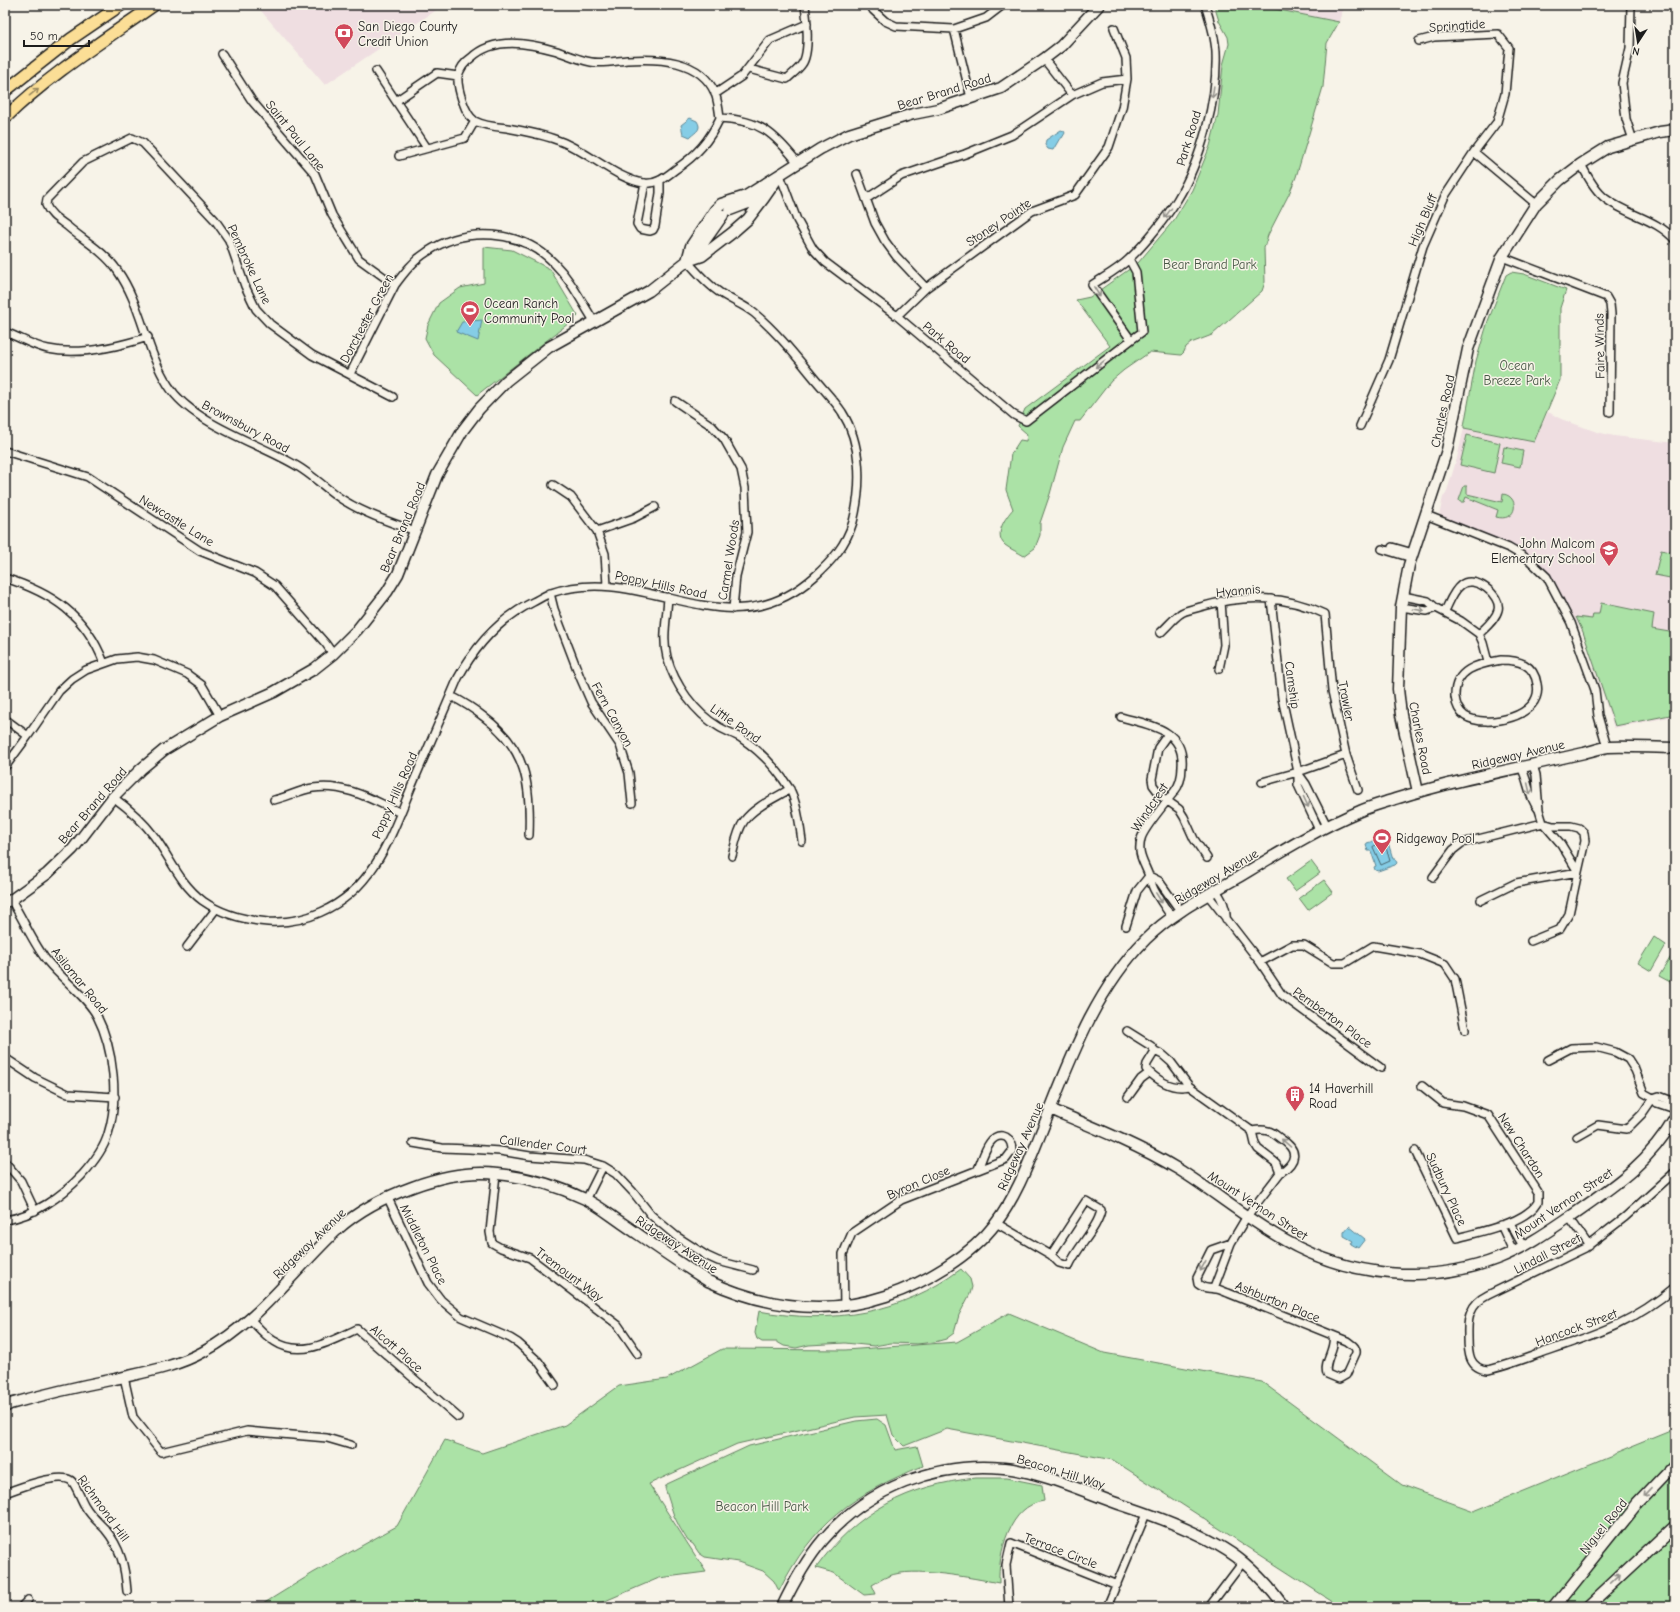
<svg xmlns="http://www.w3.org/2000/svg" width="1680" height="1612" font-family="'Comic Neue',sans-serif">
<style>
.built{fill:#efdee1}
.green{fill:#abe2a6;stroke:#647f61}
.water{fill:#85cde6;stroke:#5b8695}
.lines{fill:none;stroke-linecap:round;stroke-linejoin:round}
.shore{stroke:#46636d;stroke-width:1}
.street-casing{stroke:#1c1c1c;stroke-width:10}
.secondary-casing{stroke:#1c1c1c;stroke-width:13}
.primary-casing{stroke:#1c1c1c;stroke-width:14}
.street{stroke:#f7f3e8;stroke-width:7}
.secondary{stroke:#f7f3e8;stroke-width:10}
.primary{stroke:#fbde96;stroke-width:11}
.oneway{stroke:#97875f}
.oneway2{stroke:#94928c}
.labels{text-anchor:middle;stroke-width:3;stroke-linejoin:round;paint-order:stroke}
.street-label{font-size:13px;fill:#1c1c1c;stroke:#f7f3e8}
.poi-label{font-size:13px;fill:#1c1c1c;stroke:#f7f3e8;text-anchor:start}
.park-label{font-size:13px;fill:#475745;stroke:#f7f3e8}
</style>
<rect width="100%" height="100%" fill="#f7f3e8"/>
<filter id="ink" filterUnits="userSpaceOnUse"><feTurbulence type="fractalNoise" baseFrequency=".025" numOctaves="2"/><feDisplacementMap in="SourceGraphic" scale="8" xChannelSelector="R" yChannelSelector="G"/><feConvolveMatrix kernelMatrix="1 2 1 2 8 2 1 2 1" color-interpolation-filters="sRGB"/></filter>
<g filter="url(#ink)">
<path class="built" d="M256 5H444L325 85Z
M1255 5H1344L1339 22Z
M1548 412 1561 419 1597 432 1614 436 1675 443V522L1673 528 1675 529V716L1614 728 1582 632 1549 573 1529 555 1495 539 1439 516 1443 497 1446 494 1457 458 1464 428 1534 442Z"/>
<path class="green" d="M1214 5H1255L1339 22 1327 43 1323 87 1296 177 1289 194 1268 235 1264 248 1265 282 1262 291 1212 335 1191 343 1186 347 1184 352 1181 355 1150 352 1124 370 1111 381 1080 421H1075L1063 447 1050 494 1040 523V535L1035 548 1024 556C1018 552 1010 549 1005 545 993 534 1006 517 1013 509L1006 490 1011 454 1020 440 1026 441 1027 434 1018 426 1025 409 1110 346 1076 300 1090 297 1138 263 1174 220 1192 190 1210 146 1218 115 1223 65 1229 44 1228 37 1219 21Z
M484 247 512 250 550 269 578 316 477 395 434 355 425 338 428 325 439 303 460 288 484 283Z
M1511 272 1524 274 1566 290 1560 308V380L1534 442 1464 428V426L1476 361 1488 321 1506 275Z
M1467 435 1500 443 1494 473 1460 465Z
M1504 447 1523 451 1520 467 1501 463Z
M1464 486H1467V494L1502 502 1503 494C1520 496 1518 523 1496 517L1498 510 1466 497 1464 502H1460L1459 500Z
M1661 550 1675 553V579L1655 575Z
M1601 603 1654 614 1652 629 1675 633V714L1615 726 1583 632 1576 617 1592 619 1593 614H1599Z
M1311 861 1320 873 1295 891 1286 879Z
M1324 880 1333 892 1308 910 1299 898Z
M1654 937 1666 945 1651 971 1638 963Z
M1675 950V978L1672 983 1659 976Z
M961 1269 970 1279 972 1287 970 1294 959 1315 954 1333 946 1339 935 1342 917 1344 891 1343 874 1346 845 1343 809 1345 796 1348 784 1346 777 1342H762L757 1339 755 1333 759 1311C832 1325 901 1314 961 1269Z
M1009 1313 1104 1353 1262 1382 1402 1485 1474 1511 1675 1429V1607H1341L1113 1460 947 1429 904 1446 893 1435 887 1415 855 1417 737 1444 649 1484 706 1572 659 1578 591 1607H258L313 1573 397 1526 445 1440 482 1453 565 1425 619 1386 667 1379 722 1349 845 1350 957 1342Z
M877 1419 886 1425 895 1450 917 1446 923 1466C853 1494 813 1523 779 1591L774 1581 763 1571 738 1562 705 1557 699 1553 693 1544 688 1541 680 1528 674 1516 665 1488 667 1484 749 1446 856 1421Z
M976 1478H1007L1042 1485 1044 1501C1009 1505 998 1554 999 1583 973 1578 912 1566 889 1576 883 1578 878 1582 872 1585L876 1594 864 1595 834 1573 816 1568C856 1512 908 1485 976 1478Z"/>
<path class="water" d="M690 118 697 121C702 129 697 131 690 137L683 134 681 125Z
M1061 130 1064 131 1065 133 1062 138H1060L1053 150 1048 149 1045 145 1046 140Z
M482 320 478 341 456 332 462 322Z
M1384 838 1387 839 1393 859H1395L1397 863 1395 865 1378 871 1375 870 1374 867 1376 866 1371 851H1368L1366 845 1367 843Z
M1349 1226 1365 1239 1358 1248 1351 1244 1353 1241 1344 1236V1232Z"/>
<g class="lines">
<path class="shore" d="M1382 842 1385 844 1390 861 1381 865 1373 847Z"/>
<g class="street-casing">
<path id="street" d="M871 5 873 10 885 21 896 26 954 29 986 18 1003 5
M1631 5 1630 48 1622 83 1626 119 1633 140
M954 29 971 98
M222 54 252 101 315 174 332 215 359 259 395 285
M1044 59 1072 95
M749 69 787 79C792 74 798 70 802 64 810 53 807 19 805 5
M376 71 427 148
M715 94 742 76 770 40 807 24
M396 101 437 73 458 76
M720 118C719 110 718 101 715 93 700 59 658 58 627 60 616 61 602 64 591 62 579 60 568 55 557 51 529 43 494 36 471 58 465 62 460 69 458 76 457 88 465 115 475 121 484 126 497 127 507 128 524 131 541 134 557 140 585 149 617 180 644 183 657 185 667 176 676 169 697 155 709 141 720 118 760 120 774 133 798 163
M1474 152 1536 204
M399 156 465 138 475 121
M1581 164C1587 176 1595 191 1606 199 1627 215 1657 219 1675 240
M857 174 875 223 885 241 896 256 926 288
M780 175 797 220 813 249 825 262 897 316 1014 415 1026 421 1131 340
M645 183 637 224 640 229 650 231 653 230 655 226 660 193V180
M866 199 901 176 965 154 1012 135 1072 95 1102 82 1127 79
M1502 257 1606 297 1610 304 1611 314 1610 412
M1129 259 1136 272 1142 332 1131 340 1092 285C1104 277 1119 269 1129 259 1144 245 1166 218 1177 200 1201 161 1218 98 1216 52 1215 36 1210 20 1205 5
M897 316 926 288 1032 211 1075 195 1109 147 1122 108 1127 79 1126 58 1114 28
M5 332C19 337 33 346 48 349 80 356 117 347 148 337
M350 374 395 285C404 273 414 260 427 252 465 226 521 229 554 263 571 280 581 301 594 321
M393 397 312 355 270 324 256 309 245 286 229 240 215 220 143 143 132 138 83 162 47 199 46 205C50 215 59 220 67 226 83 240 105 252 117 270 142 305 145 349 168 385 192 424 259 443 297 466 314 476 327 490 343 500 365 514 391 523 416 531
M675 401 712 426 724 439 741 469 745 488 747 532 736 576 733 609
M1360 426 1389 360 1423 246 1445 196 1474 152 1497 122 1505 94 1509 48 1498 34 1434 37 1419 41
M5 451 88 477 200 551 255 573 275 586 326 644 333 654
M553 485 571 497 597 531 605 554 607 585
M1426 515 1509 548 1528 559 1547 577 1571 623 1582 654 1595 690 1598 716 1607 747
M597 531 634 518 655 507
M1392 547 1413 553
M1382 549 1412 558
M5 578C52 593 86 615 104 663
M550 593 554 609 580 677 591 702 620 745 629 773 632 803
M1403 596 1428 601 1436 608 1461 621 1479 634 1483 643 1488 662
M668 597C667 617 662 638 667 657 674 684 695 713 719 727 726 731 734 734 741 738 759 750 777 769 789 788 797 800 800 827 802 841
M1271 599 1282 698 1298 772V785L1319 830
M1401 607 1427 611 1436 608
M1445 611C1449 603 1453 591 1461 585 1474 574 1502 595 1498 610 1496 619 1485 628 1479 634
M1160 633C1167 627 1173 619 1180 614 1185 610 1194 609 1200 607 1242 595 1286 595 1325 614L1332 691 1346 755 1358 790
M1501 660C1519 660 1534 664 1537 684 1544 717 1486 729 1465 716 1459 712 1456 704 1455 697 1454 669 1478 664 1501 660Z
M1219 669 1224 645 1221 601
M451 696C463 702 474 709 484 717 527 749 531 785 529 835
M1121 717C1149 725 1185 729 1182 766 1182 775 1180 785 1174 792 1167 801 1143 829 1141 839 1137 855 1144 862 1149 876 1150 879 1151 882 1152 885 1156 896 1166 908 1172 918
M5 719 28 736
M1168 734 1158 748 1152 779 1153 785 1162 797 1179 809 1184 817 1194 839 1207 858
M5 767 28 736 59 691 72 679 86 670 117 659 137 657 154 660 187 674 202 685 220 716
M1521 767C1529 782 1528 797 1539 810
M1298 773 1306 784 1327 826
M1262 782 1298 772 1346 755
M113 797C128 808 143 821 154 836 171 859 179 883 203 901 223 915 244 920 268 922 287 923 304 920 321 912 375 889 392 833 413 783 428 748 443 713 458 678 476 645 499 619 533 602 539 599 545 595 551 593 646 561 727 654 814 577 832 561 846 545 853 522 862 486 862 444 842 412 834 400 823 389 814 378 795 355 776 331 754 313 743 304 730 300 719 292 707 284 697 272 687 261
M274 800C287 797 300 790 313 788 345 783 373 800 401 813
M732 856C735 844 737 831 744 821 754 807 775 798 790 789
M1149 876 1159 881 1181 912
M1433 877 1453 850 1462 843 1543 823 1553 826H1571L1579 828 1584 833 1585 841 1578 872 1516 883 1481 900
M1216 890C1222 899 1227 908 1226 919
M1208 895 1260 962 1292 945H1304L1333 963H1345L1373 946 1420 954 1445 964 1455 979 1465 1030
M1126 926 1137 891 1149 876
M1531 941 1560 929 1569 914 1578 872 1561 844 1543 823 1539 810 1536 775 1533 765
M187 947 216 909
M1260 962 1282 995 1381 1068
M1127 1031 1151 1046 1155 1051
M5 1058 35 1078 68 1094 115 1097
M1548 1060 1571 1048 1596 1047 1615 1052 1628 1059 1635 1070 1644 1093 1653 1098 1657 1103 1675 1109
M1189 1086C1172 1090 1157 1080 1146 1069L1147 1064 1155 1051 1163 1055 1171 1062 1189 1086 1252 1131 1255 1144 1258 1149 1276 1163 1280 1173 1247 1216 1231 1243 1214 1288
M1128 1097 1141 1079 1149 1073
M1252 1131C1257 1130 1262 1129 1268 1131 1273 1132 1277 1136 1281 1139 1299 1150 1297 1162 1280 1173
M1577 1137 1598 1125 1627 1129 1642 1114 1653 1098 1659 1096 1675 1102
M413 1143 442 1148 469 1149 500 1151 530 1156 584 1160 603 1166 616 1174 633 1192 651 1215 676 1236 707 1256 718 1261 753 1270
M1415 1151 1457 1238C1479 1232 1526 1223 1538 1202V1192L1488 1115 1463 1106 1443 1103 1422 1086
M5 1162 21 1181 35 1211
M1675 1172 1625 1217 1585 1248 1488 1295C1480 1299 1474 1304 1471 1312 1467 1320 1468 1329 1468 1337 1468 1353 1469 1369 1488 1370 1506 1366 1524 1359 1541 1353 1594 1335 1632 1324 1675 1287
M496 1174 490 1232 492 1243 501 1248 530 1258 618 1325 638 1354
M387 1196 428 1283 441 1300 461 1317 510 1338 518 1343 538 1361 555 1385
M586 1200 603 1166
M1569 1217 1589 1246
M5 1220C34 1216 62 1196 82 1175 92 1164 104 1149 108 1134 119 1100 114 1049 97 1016 86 996 63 980 48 962 33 944 24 920 11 900
M996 1223 1051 1255 1059 1263 1069 1266C1077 1247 1098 1228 1101 1210L1086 1201 1051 1255
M1510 1223 1523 1246
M1501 1225 1513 1251
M1231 1243 1211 1250 1197 1278 1198 1284C1206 1290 1207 1287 1216 1289 1220 1289 1224 1292 1228 1293L1347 1341C1352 1345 1357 1347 1356 1353L1346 1375 1339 1379 1327 1374C1323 1360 1336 1350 1333 1336
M844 1306 843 1254 852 1233 901 1200 1006 1159 1012 1151C1012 1145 1011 1140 1006 1137 989 1130 983 1158 978 1169
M251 1320C258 1327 265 1336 274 1341 301 1359 331 1341 357 1329L458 1417
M124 1377 133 1417 161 1452 247 1431 327 1438 351 1445
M5 1493C18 1488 58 1473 70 1480 75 1482 81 1500 85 1506 90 1515 98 1522 105 1529 121 1548 125 1567 127 1591
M21 1607 28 1600
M1009 1607 1006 1565 1011 1543 1117 1585
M1107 1607 1146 1514
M1209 1607 1243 1562"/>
</g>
<g class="secondary-casing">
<path id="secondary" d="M730 210 751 202 761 190
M689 260 699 249 723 215
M687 261 691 246 715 210 721 204 746 196 820 149 849 134 913 114 938 109 1001 88 1044 59 1061 46 1099 5
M1418 792 1401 715 1398 689 1401 607 1409 565 1447 450 1468 349 1502 257 1536 204 1560 180 1581 164 1608 147 1660 132 1675 130
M5 902 11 900 47 874 73 849 113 797 141 769 164 750 220 716 274 692 314 669 333 654 357 630 387 592 398 574 437 475 463 430 479 409 506 381 549 347 649 291 687 261 702 256 732 233 748 219 764 198 780 175
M1050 1109C1093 1127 1138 1145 1178 1169 1215 1192 1248 1220 1286 1241 1350 1277 1430 1285 1499 1258 1524 1248 1546 1233 1568 1218 1611 1188 1648 1165 1675 1118
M5 1407 10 1404C45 1394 80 1386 115 1379 145 1372 176 1367 203 1352 258 1323 293 1271 338 1229 375 1196 447 1168 497 1174 527 1177 558 1186 585 1199 598 1205 610 1215 622 1223 651 1243 679 1263 708 1281 765 1307 826 1316 886 1296 925 1283 971 1256 996 1223 1017 1195 1029 1162 1042 1130 1069 1063 1094 991 1146 939 1172 913 1206 896 1237 878 1277 854 1317 829 1360 811 1371 806 1383 803 1395 799 1439 785 1485 775 1531 765 1549 761 1566 757 1584 753 1592 751 1600 748 1608 747 1630 746 1653 748 1675 748
M782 1607C793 1584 806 1560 823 1540 866 1489 937 1461 1004 1468 1038 1471 1085 1492 1119 1504 1156 1516 1214 1537 1244 1563 1259 1576 1273 1591 1284 1607
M1554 1607 1635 1506 1675 1464
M1588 1607 1675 1526"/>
</g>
<g class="primary-casing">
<path id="primary" d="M5 91 71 39 121 5
M5 118C49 75 103 41 154 5"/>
</g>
<use href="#street" class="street"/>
<use href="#secondary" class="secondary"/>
<use href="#primary" class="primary"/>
</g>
<defs><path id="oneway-shaft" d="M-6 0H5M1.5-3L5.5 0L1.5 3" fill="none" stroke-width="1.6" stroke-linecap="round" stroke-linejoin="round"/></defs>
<use class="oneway" href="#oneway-shaft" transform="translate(34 92) rotate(-39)"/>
<g class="oneway2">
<use href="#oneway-shaft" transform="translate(1213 92) rotate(98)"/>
<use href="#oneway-shaft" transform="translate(1168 213) rotate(126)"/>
<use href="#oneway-shaft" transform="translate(1097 292) rotate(58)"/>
<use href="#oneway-shaft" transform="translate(1100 364) rotate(142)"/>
<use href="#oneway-shaft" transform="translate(1419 610) rotate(10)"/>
<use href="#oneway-shaft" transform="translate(1529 789) rotate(77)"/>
<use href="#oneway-shaft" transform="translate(1306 802) rotate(65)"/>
<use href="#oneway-shaft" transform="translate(1159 898) rotate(58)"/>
<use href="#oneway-shaft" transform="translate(1286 1143) rotate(-139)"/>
<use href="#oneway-shaft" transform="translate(1203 1266) rotate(118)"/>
<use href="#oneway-shaft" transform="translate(1648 1492) rotate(133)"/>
<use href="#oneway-shaft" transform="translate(1616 1580) rotate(-43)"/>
</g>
</g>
<defs>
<g id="bank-pin" transform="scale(1)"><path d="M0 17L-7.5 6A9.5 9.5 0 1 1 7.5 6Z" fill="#d1495b" stroke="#f7f3e8"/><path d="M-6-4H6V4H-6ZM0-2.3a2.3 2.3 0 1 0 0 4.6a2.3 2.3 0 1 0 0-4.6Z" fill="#fff"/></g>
<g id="stadium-pin" transform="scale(1)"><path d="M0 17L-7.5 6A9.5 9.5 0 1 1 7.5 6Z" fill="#d1495b" stroke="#f7f3e8"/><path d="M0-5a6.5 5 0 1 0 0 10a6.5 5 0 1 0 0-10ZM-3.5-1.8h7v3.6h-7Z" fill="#fff"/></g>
<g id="school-pin" transform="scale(1)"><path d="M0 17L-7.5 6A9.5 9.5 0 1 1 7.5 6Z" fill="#d1495b" stroke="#f7f3e8"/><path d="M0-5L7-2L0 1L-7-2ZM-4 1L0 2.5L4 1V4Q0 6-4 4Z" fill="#fff"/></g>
<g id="building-pin" transform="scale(1)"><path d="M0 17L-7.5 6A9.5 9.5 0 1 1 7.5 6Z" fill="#d1495b" stroke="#f7f3e8"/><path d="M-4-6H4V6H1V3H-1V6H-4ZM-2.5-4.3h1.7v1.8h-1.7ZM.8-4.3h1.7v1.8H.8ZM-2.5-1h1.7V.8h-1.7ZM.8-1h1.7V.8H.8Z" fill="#fff"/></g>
</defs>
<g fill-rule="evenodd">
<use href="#bank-pin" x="344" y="33"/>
<use href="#stadium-pin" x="470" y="310"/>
<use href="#school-pin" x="1609" y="550"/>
<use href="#stadium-pin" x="1382" y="838"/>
<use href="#building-pin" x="1295" y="1095"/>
</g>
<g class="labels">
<g class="street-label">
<text transform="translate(1457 25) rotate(-4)" y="5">Springtide</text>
<text transform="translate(944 91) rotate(-17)" y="5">Bear Brand Road</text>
<text transform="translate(296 135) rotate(51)" y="5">Saint Paul Lane</text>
<text transform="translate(1188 138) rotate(-73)" y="5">Park Road</text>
<text transform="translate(1422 220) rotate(-67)" y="5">High Bluff</text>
<text transform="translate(998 222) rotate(-34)" y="5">Stoney Pointe</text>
<text transform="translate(250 264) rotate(65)" y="5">Pembroke Lane</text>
<text transform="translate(366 318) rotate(-62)" y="5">Dorchester Green</text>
<text transform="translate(947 342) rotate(40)" y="5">Park Road</text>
<text transform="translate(1599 346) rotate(-91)" y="5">Faire Winds</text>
<text transform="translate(1442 411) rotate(-78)" y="5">Charles Road</text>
<text transform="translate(246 426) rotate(28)" y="5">Brownsbury Road</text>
<text transform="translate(177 520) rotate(32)" y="5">Newcastle Lane</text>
<text transform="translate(402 527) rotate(-67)" y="5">Bear Brand Road</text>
<text transform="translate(728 560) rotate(-81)" y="5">Carmel Woods</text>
<text transform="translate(661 584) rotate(12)" y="5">Poppy Hills Road</text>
<text transform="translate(1238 590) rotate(-5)" y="5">Hyannis</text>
<text transform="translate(1293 685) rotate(82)" y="5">Camship</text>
<text transform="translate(1347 701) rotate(79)" y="5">Trawler</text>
<text transform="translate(613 714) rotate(61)" y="5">Fern Canyon</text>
<text transform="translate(736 723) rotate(35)" y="5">Little Pond</text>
<text transform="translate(1421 738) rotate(79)" y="5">Charles Road</text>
<text transform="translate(1518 754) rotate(-13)" y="5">Ridgeway Avenue</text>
<text transform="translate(394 795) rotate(-66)" y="5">Poppy Hills Road</text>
<text transform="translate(92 805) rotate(-49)" y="5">Bear Brand Road</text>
<text transform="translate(1149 807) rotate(-56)" y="5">Windcrest</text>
<text transform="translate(1216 876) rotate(-31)" y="5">Ridgeway Avenue</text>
<text transform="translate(80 980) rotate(51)" y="5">Asilomar Road</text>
<text transform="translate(1333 1017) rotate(36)" y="5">Pemberton Place</text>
<text transform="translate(543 1144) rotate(7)" y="5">Callender Court</text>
<text transform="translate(1522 1145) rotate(57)" y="5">New Chardon</text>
<text transform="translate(1020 1146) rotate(-66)" y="5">Ridgeway Avenue</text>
<text transform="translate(918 1182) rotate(-23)" y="5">Byron Close</text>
<text transform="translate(1447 1189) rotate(65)" y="5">Sudbury Place</text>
<text transform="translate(1563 1203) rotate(-34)" y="5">Mount Vernon Street</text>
<text transform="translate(1258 1205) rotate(33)" y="5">Mount Vernon Street</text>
<text transform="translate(309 1243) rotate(-44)" y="5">Ridgeway Avenue</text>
<text transform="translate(424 1244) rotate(63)" y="5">Middleton Place</text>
<text transform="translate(677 1244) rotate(33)" y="5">Ridgeway Avenue</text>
<text transform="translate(1547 1253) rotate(-27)" y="5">Lindall Street</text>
<text transform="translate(570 1274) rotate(37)" y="5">Tremount Way</text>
<text transform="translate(1278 1301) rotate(22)" y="5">Ashburton Place</text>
<text transform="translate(1576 1327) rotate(-20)" y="5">Hancock Street</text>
<text transform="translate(397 1348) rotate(41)" y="5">Alcott Place</text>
<text transform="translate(1061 1471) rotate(17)" y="5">Beacon Hill Way</text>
<text transform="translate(104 1508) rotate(54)" y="5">Richmond Hill</text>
<text transform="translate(1603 1526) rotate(-51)" y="5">Niguel Road</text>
<text transform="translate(1061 1550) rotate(21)" y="5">Terrace Circle</text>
</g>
<g class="poi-label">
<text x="358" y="31">San Diego County<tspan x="358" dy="15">Credit Union</tspan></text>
<text x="484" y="308">Ocean Ranch<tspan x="484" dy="15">Community Pool</tspan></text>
<text x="1595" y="548" text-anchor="end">John Malcom<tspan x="1595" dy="15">Elementary School</tspan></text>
<text x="1396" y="843">Ridgeway Pool</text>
<text x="1309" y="1093">14 Haverhill<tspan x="1309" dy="15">Road</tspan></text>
</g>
<g class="park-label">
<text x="1210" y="269">Bear Brand Park</text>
<text x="1517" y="370">Ocean<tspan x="1517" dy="15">Breeze Park</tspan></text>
<text x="762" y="1511">Beacon Hill Park</text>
</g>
</g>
<rect width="1680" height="1612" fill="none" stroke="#f7f3e8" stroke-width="20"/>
<rect x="10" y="10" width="1660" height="1592" fill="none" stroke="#1c1c1c" stroke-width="1.5" filter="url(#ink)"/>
<g transform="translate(1638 42) rotate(192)" stroke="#f7f3e8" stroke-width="3" paint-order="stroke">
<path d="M0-3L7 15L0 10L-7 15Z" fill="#1c1c1c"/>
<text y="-6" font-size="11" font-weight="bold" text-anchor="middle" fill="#1c1c1c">N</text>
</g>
<path d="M24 40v6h65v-6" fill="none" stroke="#1c1c1c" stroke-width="2"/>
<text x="30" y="40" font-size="12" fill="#1c1c1c" stroke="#f7f3e8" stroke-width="3" paint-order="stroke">50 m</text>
</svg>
